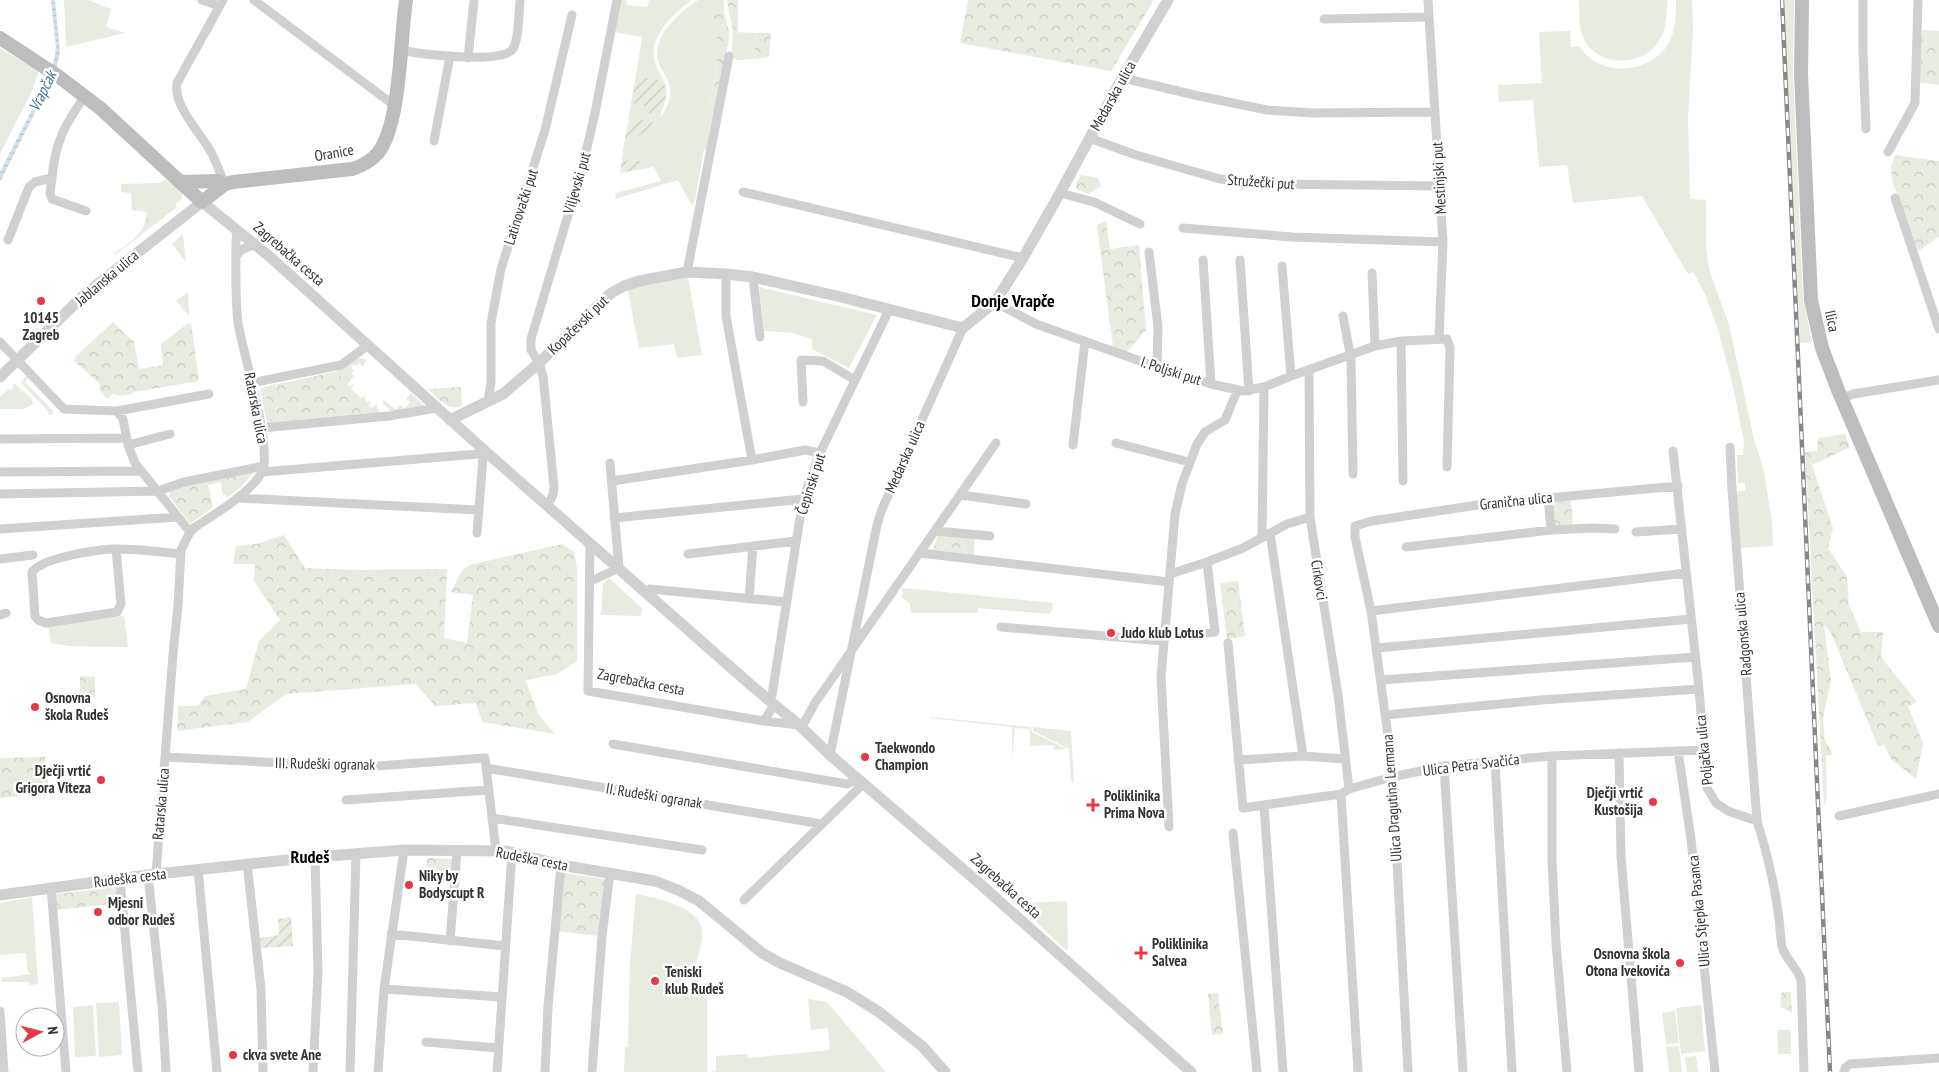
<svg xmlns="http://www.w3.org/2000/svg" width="1939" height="1072" font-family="'PT Sans Narrow',sans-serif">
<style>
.grass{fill:#e6ecdf}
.forest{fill:url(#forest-crowns)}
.garden{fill:url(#garden-furrows)}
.water{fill:url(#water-rules)}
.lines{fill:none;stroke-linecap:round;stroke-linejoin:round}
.minor{stroke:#d0d0d0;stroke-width:9}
.tertiary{stroke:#d0d0d0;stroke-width:11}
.secondary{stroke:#bdbdbd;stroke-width:14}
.rail-casing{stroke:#888;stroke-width:4.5}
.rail{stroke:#fff;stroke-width:2.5;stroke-dasharray:8;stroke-linecap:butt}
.poi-dot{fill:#e63946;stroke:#fff;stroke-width:2}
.labels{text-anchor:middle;stroke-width:5;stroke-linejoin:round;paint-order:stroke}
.street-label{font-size:15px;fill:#333;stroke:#fff}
.poi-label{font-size:15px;font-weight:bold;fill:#333;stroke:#fff;text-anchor:start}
.water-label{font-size:16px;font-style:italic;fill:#3f7597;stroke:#fff}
.quarter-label{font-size:18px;font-weight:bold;fill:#000;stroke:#fff}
</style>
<defs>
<pattern id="forest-crowns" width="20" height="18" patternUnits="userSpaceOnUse" patternTransform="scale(1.25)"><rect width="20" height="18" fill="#e6ecdf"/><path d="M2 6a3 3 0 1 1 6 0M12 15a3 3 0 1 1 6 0" fill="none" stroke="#c6cbc0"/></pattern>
<pattern id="garden-furrows" width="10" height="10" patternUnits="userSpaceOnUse" patternTransform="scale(1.25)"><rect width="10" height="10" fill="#e6ecdf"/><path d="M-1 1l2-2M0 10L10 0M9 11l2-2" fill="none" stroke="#c6cbc0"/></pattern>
<pattern id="water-rules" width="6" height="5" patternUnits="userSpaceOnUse" patternTransform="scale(1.25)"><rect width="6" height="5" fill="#cfe2ee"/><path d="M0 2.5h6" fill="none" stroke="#b2c2cd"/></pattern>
</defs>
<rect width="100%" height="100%" fill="#fff"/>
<path class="grass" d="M64 0H88L111 9 106 27 125 33 66 47Z
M621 0H626L627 5 647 7 649 0H692C674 13 651 33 654 58 655 68 661 75 666 83L663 80 636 76 642 37 615 32Z
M698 0H713L714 22 717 26C717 53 719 79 708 103L717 105 713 121 711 122 708 150 704 149 695 201 692 206 678 180 615 199 616 193 661 181 654 167 643 169 641 161 622 160 624 144 629 145 630 138 652 122 637 119 636 124 628 123 631 103 651 107 649 114 660 115 661 117C668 106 674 95 668 81 666 74 660 69 658 61 651 36 681 12 698 0Z
M1579 0H1667C1667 15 1667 28 1659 41 1642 69 1594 67 1582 35 1578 24 1580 11 1579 0Z
M1676 0H1692L1693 29 1688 118 1690 199 1706 200V247L1709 269 1729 325 1754 439 1764 472 1772 522 1773 546 1740 548 1736 492 1745 490V483H1738L1737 455H1743L1744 442 1733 386 1718 330 1706 296 1693 272 1688 274 1642 196 1573 203 1567 165 1539 167 1533 100 1499 102 1498 85 1542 83 1539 32 1570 31 1571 47 1579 46C1599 80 1657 74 1671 38 1676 26 1676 13 1676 0Z
M1784 0H1794L1793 75 1803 297 1812 342 1800 343Z
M733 32 757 33 754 59 738 60 731 58Z
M0 48 39 71 31 93 0 154Z
M169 179C179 189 190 193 175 205L177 207 168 214 166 211 132 209 131 193 121 192V184L158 183Z
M183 234 186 262 172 244Z
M688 277 702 355 677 358 674 344 639 348 628 291 631 288Z
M759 287 877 315 849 368 812 349V339L793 333 764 331Z
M187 293H188L189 316 176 301Z
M359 358 365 359 366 361 363 367 359 363 356 366 354 364 351 367 354 371 351 374 354 376 347 385 349 387 354 384 351 389 361 398 366 395 364 399 368 402 371 399 369 405 372 408 376 404 380 413 358 415 326 374 339 371 338 369 345 367Z
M27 375 29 377 25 382 53 411 52 415H48L49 412 22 384 21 382Z
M15 384 32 399 33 404 24 409H0V397L8 389 10 391 14 387 12 385Z
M274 384 283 388 302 420 267 423 260 389Z
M411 393 426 407 392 412 383 404V399L396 410 400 405 405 409 410 402 406 399Z
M609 578 642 608 641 616 601 615 603 583Z
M901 588 915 589 1053 603 1052 612H1050L1049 614 978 608V613H911L910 604 901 597 903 593Z
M124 616 128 647 70 646 51 643 48 626Z
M931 717 1031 727 1032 732 1066 749 1054 750 1053 745 1030 746V729L1015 728 1012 757V727L930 718Z
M1033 727 1071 731 1074 785 1071 779 1069 749 1033 731Z
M636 894C655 898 700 906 702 931 703 943 697 958 695 970L681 971 678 990H707V1072H624L625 1047H628L630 962Z
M1019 896 1023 897 1025 903 1067 901 1068 950H1066L1013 901Z
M32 897 38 984 30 985 29 982H1L2 978 31 974 28 972 26 953 0 955V903Z
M808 999 827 1002 886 1072H711L716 1071V1056L747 1054 748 1058 830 1050 828 1028 811 1030Z
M119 1002 122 1055 99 1057 96 1003Z
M93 1005 96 1056 75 1057 73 1007Z
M1701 1005 1705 1051 1681 1054 1676 1008Z
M1675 1011 1679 1043 1666 1044 1662 1013Z
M1777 1030H1791V1054H1778Z
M1679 1046 1682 1072H1669L1666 1047Z
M1696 1056 1698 1072H1687L1685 1057Z"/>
<path class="forest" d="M713 0H724V12L729 31V39L717 105 708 104C719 79 717 53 717 26L714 22Z
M727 0H738V33L733 32Z
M968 0H1154L1111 71 960 43Z
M1922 30 1939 31V85L1918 82Z
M757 33H771L769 57 754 59Z
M1895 155 1939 161V237L1918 251 1892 180 1891 166Z
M1081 175 1098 178 1101 186 1089 194 1076 189V184Z
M132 209 166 211 168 214 115 255 114 254C130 242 146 234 147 212L132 210Z
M1106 221 1110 249 1139 245 1146 330 1127 352 1113 347 1097 225Z
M113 322 134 342 139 369 163 365 161 344 187 324 191 323 199 381 134 392C127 396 121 397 113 394L107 399 99 389 100 384 74 361 76 356Z
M339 371 344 386 377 414 271 422 264 387Z
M461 387 462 406C447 412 438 398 428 389Z
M1845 434 1850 447 1812 465 1833 528 1828 548 1847 577 1849 605 1861 632H1883L1881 657 1917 702 1908 706 1923 743 1916 779 1891 759 1884 745 1878 746 1831 633 1824 625 1831 681 1823 718 1825 740 1833 754 1826 756 1827 797 1824 805 1805 452 1817 451 1818 438Z
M255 470 242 486 227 498 226 495 223 496 221 482 208 485 213 507 190 524 169 496 171 489Z
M1571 498 1573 526H1554L1551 501Z
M284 535 305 568 357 570 447 569 444 638 467 643 473 595 451 592 462 570 470 565 562 544 574 552 577 569V661L557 674 525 680 539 715 555 734 482 722 476 703 435 706 416 684 286 694 248 722 177 731 178 706H198L205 696 246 689 259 641 280 620 254 581 255 564H233L236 546 256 544Z
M938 535 975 538 974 555 933 550Z
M1238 581 1245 636 1227 639 1220 583Z
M80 676 95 677V697H80Z
M45 757 49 793 0 798V758Z
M427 858 455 859 453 880 426 876Z
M564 873 605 879 598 936 557 931Z
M117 887 119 903 56 910 55 894Z
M1782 992H1791L1792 1013 1780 1007Z
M1218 993 1223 1034 1212 1035 1208 994Z"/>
<path class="garden" d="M636 76 663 80C670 92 665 102 660 115L649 114 650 107 631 103Z
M637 119 653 122C650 130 638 138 630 138L629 145 624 144 628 123 636 124Z
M622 160 642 161 643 169 620 173Z
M291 917 293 946 261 948 260 938 279 935 278 919Z"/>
<path class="water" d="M51 0H55L60 52 57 65 50 83 0 182V172L41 92 54 60 56 47Z"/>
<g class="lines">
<path class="minor" d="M202 0 219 6
M223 0 177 83C173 106 200 132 211 152 216 162 220 173 225 184
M254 0 395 106
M1428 0 1443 242 1439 338
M1863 0V53L1866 129
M1324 19 1429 17
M400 50C420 54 499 64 512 50 519 42 519 11 520 0
M468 58 474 0
M1123 78 1199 96 1267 110 1313 113 1435 112
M1089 138 1136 155 1220 179 1265 184 1439 186
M434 141 450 56
M1888 152 1915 103 1918 0
M52 178 50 193 52 199 86 211
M743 192 1023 258
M1060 193 1094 202 1140 224
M1895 198 1939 329
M1183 228 1292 237 1443 242
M8 240 29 187 35 182 52 178C55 142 65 124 85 96
M1149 252 1158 327 1157 367
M236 256 241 250 255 244
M1203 260 1211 384
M1240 260 1249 391
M1282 266 1291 376
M687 272 729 56
M1372 273 1375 346
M726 274V316L752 460
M753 277 760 337
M995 302 1036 324 1157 367 1211 384 1243 391 1264 387 1291 376 1375 346 1401 341 1447 339 1450 348 1447 467
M1343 316 1351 359 1353 474
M1401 341 1403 481
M0 342 64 409 117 411 209 394
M1309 370 1310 517 1338 695 1349 789
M251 383 341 365 367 346
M1841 399 1853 394 1939 380
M488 401 491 382V323L501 269 545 130 572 15
M803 402 801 360 823 361 855 380
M117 411 123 419 128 445 135 463 190 532
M262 428 389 416 437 408
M0 439 126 438
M1116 443 1189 462
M128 445 170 434
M1073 445 1085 341
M1730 447 1732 489 1757 821C1766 850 1774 881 1778 912 1780 923 1780 935 1782 947 1786 960 1797 967 1801 980L1804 1072
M1673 451 1699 689 1707 788 1716 803 1728 811 1757 821
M0 472 140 471
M262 472 478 454 485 451
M612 481 752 460 805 450 820 453
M0 494 158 491 184 482 264 466
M961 495 1026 504
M237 498 478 510
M547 506 553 495 554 487 543 376 539 363 531 350V339L583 165 595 113 617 0
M614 518 803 499
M0 529 178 517
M1551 530 1592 528 1615 529
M937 531 990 536
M1636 532 1681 529
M477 533 483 458 485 451
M1270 533 1303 756
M1262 537 1264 387
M590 544 588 691 764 721
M1406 547 1551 530 1548 497
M116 549 121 604 117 612 46 623 38 620 35 616 32 572C44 557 99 549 118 549 139 549 160 552 181 554
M920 553 1169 582
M688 554 796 541
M0 559 33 555
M1170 574 1207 562 1243 548 1287 524 1310 517
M591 581 619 568 610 463
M650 589 786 602
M749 599 753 546
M1371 611 1686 573
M0 615 6 613
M1001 627 1163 641
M1198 634 1215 632 1207 562
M1228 643 1243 808 1341 794 1349 789 1392 777 1444 766 1552 756 1704 750
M1377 648 1691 619
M1381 680 1695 657
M768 699 772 695 803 499 820 453 889 310
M774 705 764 721 799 725 804 723 815 703 996 443
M1385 715 1541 700 1699 689
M613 744 847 784 858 779
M1678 751 1691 839 1715 1072
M1619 753 1621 857 1639 1072
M830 755 877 525 882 509 963 328
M1552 756V860L1556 943 1567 1072
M165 757 364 767 485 758 496 851
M1238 760 1303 756 1345 759
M1495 761 1512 1072
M1444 766 1463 1072
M486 768 822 824
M1341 794 1358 1072
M346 800 488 790
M1264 806 1283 1072
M1839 816 1939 794
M492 818 702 850
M1169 827 1161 677 1175 514 1182 484 1197 444 1205 432 1225 420 1237 391
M1233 833 1257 1072
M247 863 261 989 263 1072
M198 869 217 1072
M156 874 173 654 178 606 181 550 190 532 195 527C215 514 251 493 262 472 273 448 243 354 238 323 235 297 236 269 236 243L237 231
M148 875 162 1006 166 1072
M120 879 138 1072
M51 887 66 1072
M744 900 863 784
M391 934 505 946
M450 941 457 851
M384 989 502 997
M0 1011 4 1072
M426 1042 498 1048
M313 1072 318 972 315 857
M350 1072 356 854
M378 1072 384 989 404 850
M497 1072 512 853
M545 1072 548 1007 561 865
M592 1072 602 936 610 873
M1408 1072 1392 765 1371 611 1355 537V526L1372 521 1484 504 1678 486
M1844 1072 1846 1067 1850 1064 1939 1058"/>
<path class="tertiary" d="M0 377 85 294 202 202 269 256 485 451 752 686 799 725 830 755 979 883 1191 1072
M450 420 503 394 539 363 611 293 624 286 639 281 687 272 726 274 753 277 837 296 963 328 995 302 1023 258 1060 193 1120 82 1168 0
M0 895 148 875 315 857 404 850 506 851 561 865 655 881 678 890 699 901 762 953 780 963 847 992 879 1012 923 1047 945 1072"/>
<path class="secondary" d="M1802 0 1801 74 1811 300 1822 348 1838 390 1939 626
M0 38 58 76 100 108 202 202 225 184 233 182 352 169C362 166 371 161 378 153 401 124 400 39 406 0
M180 182 217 181 225 184"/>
<g class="rail-casing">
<path id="rail" d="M1782 0 1830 1072"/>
</g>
<use href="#rail" class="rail"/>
</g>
<g class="poi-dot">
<circle cx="41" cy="301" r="5"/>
<circle cx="1111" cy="633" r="5"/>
<circle cx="35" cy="707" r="5"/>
<circle cx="865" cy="757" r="5"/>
<circle cx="101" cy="780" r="5"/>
<circle cx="1653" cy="802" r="5"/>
<path d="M1090.5 797.5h5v5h5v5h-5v5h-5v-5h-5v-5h5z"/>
<circle cx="409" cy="885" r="5"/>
<circle cx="98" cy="912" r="5"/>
<path d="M1138.5 945.5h5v5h5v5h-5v5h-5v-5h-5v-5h5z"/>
<circle cx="1680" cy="963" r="5"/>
<circle cx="655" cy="981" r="5"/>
<circle cx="233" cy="1055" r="5"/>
</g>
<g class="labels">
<g class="street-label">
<text transform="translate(1113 96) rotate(-61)" y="5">Medarska ulica</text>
<text transform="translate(334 153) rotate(-10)" y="5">Oranice</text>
<text transform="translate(1439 178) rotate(-93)" y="5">Mestinjski put</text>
<text transform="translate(1261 182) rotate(4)" y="5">Stružečki put</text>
<text transform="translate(577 183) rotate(-74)" y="5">Viljevski put</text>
<text transform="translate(521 207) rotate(-72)" y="5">Latinovački put</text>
<text transform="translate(289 254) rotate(41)" y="5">Zagrebačka cesta</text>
<text transform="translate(107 278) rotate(-40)" y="5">Jablanska ulica</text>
<text transform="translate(1832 321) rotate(78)" y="5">Ilica</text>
<text transform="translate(578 325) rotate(-44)" y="5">Kopačevski put</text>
<text transform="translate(1171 371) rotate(18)" y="5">I. Poljski put</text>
<text transform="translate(256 408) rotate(79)" y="5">Ratarska ulica</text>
<text transform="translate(905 457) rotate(-66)" y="5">Medarska ulica</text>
<text transform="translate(811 484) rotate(-72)" y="5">Čepinski put</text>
<text transform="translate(1516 501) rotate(-6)" y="5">Granična ulica</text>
<text transform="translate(1319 580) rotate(81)" y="5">Cirkovci</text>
<text transform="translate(1743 634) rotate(-95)" y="5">Radgonska ulica</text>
<text transform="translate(641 682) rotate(11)" y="5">Zagrebačka cesta</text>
<text transform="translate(1704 750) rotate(-96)" y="5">Poljačka ulica</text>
<text transform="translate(325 764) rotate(1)" y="5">III. Rudeški ogranak</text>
<text transform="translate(1471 765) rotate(-7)" y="5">Ulica Petra Svačića</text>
<text transform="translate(654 796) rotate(9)" y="5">II. Rudeški ogranak</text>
<text transform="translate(1392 798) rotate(-94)" y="5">Ulica Dragutina Lermana</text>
<text transform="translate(161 804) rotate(-85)" y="5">Ratarska ulica</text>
<text transform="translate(532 859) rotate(11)" y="5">Rudeška cesta</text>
<text transform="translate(130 878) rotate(-7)" y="5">Rudeška cesta</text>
<text transform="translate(1006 886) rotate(42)" y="5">Zagrebačka cesta</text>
<text transform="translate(1699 911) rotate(-96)" y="5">Ulica Stjepka Pasanca</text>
</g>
<g class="poi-label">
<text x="41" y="323" text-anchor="middle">10145<tspan x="41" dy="17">Zagreb</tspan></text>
<text x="1121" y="638">Judo klub Lotus</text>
<text x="45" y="703">Osnovna<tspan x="45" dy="17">škola Rudeš</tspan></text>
<text x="875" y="753">Taekwondo<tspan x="875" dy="17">Champion</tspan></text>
<text x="91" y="776" text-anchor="end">Dječji vrtić<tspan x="91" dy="17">Grigora Viteza</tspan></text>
<text x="1643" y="798" text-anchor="end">Dječji vrtić<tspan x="1643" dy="17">Kustošija</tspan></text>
<text x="1104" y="801">Poliklinika<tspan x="1104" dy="17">Prima Nova</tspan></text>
<text x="419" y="881">Niky by<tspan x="419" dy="17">Bodyscupt R</tspan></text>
<text x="108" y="908">Mjesni<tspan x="108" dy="17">odbor Rudeš</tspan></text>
<text x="1152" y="949">Poliklinika<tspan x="1152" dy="17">Salvea</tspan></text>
<text x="1670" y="959" text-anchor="end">Osnovna škola<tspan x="1670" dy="17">Otona Ivekovića</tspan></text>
<text x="665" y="977">Teniski<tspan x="665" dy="17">klub Rudeš</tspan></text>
<text x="243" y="1060">ckva svete Ane</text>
</g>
<g class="water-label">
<text transform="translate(42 91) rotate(-64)" y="6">Vrapčak</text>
</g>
<g class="quarter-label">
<text x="1013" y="307">Donje Vrapče</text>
<text x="310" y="863">Rudeš</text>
</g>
</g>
<g transform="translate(40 1032) rotate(83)"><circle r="24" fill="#ffffff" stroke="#adadad"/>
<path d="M0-4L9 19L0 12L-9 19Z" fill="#e63946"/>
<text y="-8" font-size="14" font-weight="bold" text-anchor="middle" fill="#333333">N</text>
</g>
</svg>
